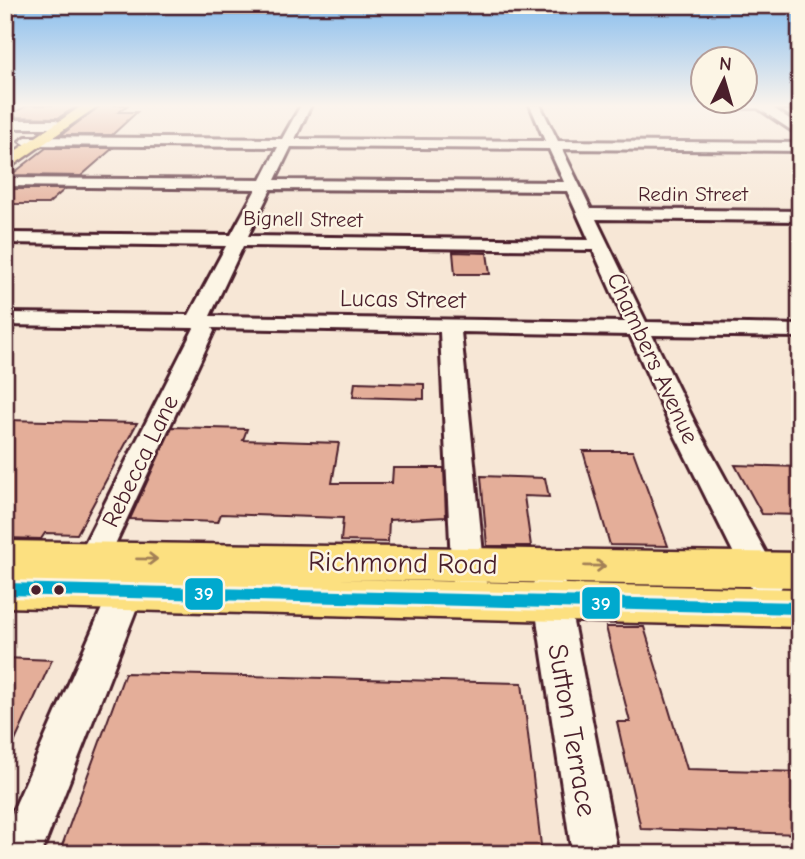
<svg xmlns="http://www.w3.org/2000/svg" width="805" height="859" font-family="'Comic Neue',sans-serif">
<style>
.building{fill:#e4ae99;stroke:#4a1f2b;stroke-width:2}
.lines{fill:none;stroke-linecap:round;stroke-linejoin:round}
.minor-casing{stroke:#4a1f2b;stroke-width:6}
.major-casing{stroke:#4a1f2b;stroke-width:5}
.minor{fill:#fcf5e5;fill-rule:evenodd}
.major{fill:#fce080;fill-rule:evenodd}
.bus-1-casing{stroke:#fcf5e5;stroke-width:6}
.bus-1{fill:#00a9ce;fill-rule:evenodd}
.oneway{stroke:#a38056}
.bus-dot{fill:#4a1f2b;stroke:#fcf5e5;stroke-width:2.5}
.labels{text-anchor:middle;stroke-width:5;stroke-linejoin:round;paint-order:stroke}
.far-street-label{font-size:21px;fill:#4a1f2b;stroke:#fcf5e5}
.street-label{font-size:24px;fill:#4a1f2b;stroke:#fcf5e5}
.near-street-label{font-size:28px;fill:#4a1f2b;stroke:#fcf5e5}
.line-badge{stroke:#fcf5e5;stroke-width:2.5}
.badge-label{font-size:19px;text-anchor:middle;font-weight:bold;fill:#fff}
</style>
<rect width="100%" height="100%" fill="#f7e7d6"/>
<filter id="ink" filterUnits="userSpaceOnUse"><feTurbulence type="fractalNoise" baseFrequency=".0143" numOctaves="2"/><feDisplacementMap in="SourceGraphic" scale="14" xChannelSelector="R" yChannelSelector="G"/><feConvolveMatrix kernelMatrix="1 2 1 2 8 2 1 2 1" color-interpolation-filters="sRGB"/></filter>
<g filter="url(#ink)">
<path class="building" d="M28 105H79L58 118 6 117Z
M101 105H128L119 112H137L112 135H61Z
M46 148H113L81 176 11 175Z
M5 189H65L48 204H5Z
M453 252 487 253 490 274H455Z
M355 382 424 384V399L353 397Z
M5 420 137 423 77 534 45 533 41 539 5 538Z
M172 427 247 429 243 440 339 443 332 483H392L393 468H444L446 517 389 520 388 542 341 541 343 518 221 514 218 522 130 519Z
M583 451H633L668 546 610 545Z
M735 465 800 467V515L762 514Z
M481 476 545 478 549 497 524 496 531 546H487Z
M606 627H644L687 769 800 772V834L641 829 617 722H630Z
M5 658 52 660 5 763Z
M125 673 522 683 542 854H59Z"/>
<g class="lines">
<g class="minor-casing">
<path id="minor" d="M301 105H311L295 139 545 141 530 105H540L558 141 800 143V151L562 149 591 209 800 211V221L596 219 646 322 800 325V337L652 335 696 425 783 584 778 594 766 598 754 594 670 425 630 335 461 332 486 584 481 594 469 598 457 594 452 584 440 332 212 328 214 331 98 581 86 585 74 581 70 572 194 328 5 325V313L189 315 226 246 5 243V233L231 235 256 189 5 186V178L261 180 278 147 26 145 20 141 26 137 282 139ZM291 147 549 149 564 182 275 180ZM271 189 567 191 589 240 248 236ZM243 246 593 250 625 322 210 316Z
M709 105H800V108H773L800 126V136L758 108H714Z
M5 120H56L62 124 56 128H5Z
M549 572 561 576 566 586 618 854H572L532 586 537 576Z
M126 578 138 582 143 592 41 854H5V829L109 592 114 582Z"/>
</g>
<g class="major-casing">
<path id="major" d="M83 105H99L5 171V158Z
M5 541 800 553V587L334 579 800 589V627L5 607Z"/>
</g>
<use href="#minor" class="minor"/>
<use href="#major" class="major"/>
<g class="bus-1-casing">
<path id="bus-1" d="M5 583 800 602V614L5 595Z"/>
</g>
<use href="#bus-1" class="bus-1"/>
</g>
<defs><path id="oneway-shaft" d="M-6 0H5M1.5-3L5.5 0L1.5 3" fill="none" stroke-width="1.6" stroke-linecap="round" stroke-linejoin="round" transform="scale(1.75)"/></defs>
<g class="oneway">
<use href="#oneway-shaft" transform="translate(147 559) rotate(1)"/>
<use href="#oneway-shaft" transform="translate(595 566) rotate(1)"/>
</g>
</g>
<linearGradient id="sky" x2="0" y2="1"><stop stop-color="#89beee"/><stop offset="0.47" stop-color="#fbf4ed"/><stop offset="1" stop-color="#fbf4ed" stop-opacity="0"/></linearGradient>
<rect width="805" height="225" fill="url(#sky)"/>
<g class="bus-dot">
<circle cx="36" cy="590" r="6"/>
<circle cx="59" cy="590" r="6"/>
</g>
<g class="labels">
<g class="far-street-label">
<text x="693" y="201">Redin Street</text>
<text transform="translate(303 219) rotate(1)" y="7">Bignell Street</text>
</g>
<g class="street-label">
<text transform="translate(403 299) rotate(1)" y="8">Lucas Street</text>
<text transform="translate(653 358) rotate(65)" y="8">Chambers Avenue</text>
<text transform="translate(140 461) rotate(-64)" y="8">Rebecca Lane</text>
</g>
<g class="near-street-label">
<text transform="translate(403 562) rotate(1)" y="10">Richmond Road</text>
<text transform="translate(573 730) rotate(80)" y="10">Sutton Terrace</text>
</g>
</g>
<g class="line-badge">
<rect x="184" y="577" width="40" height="34" rx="7" fill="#00a9ce"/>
<rect x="581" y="586" width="40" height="34" rx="7" fill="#00a9ce"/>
</g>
<g class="badge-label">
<text x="204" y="600">39</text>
<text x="601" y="610">39</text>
</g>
<rect width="805" height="859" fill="none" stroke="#fcf5e5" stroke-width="28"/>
<rect x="14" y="14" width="777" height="831" fill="none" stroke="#4a1f2b" stroke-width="2.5" filter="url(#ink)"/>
<g transform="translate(724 80) rotate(5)"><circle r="33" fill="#fcf5e5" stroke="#b59f9b" stroke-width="2"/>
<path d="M0-5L12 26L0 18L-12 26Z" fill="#4a1f2b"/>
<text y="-10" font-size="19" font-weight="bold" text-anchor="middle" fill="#4a1f2b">N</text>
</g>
</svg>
